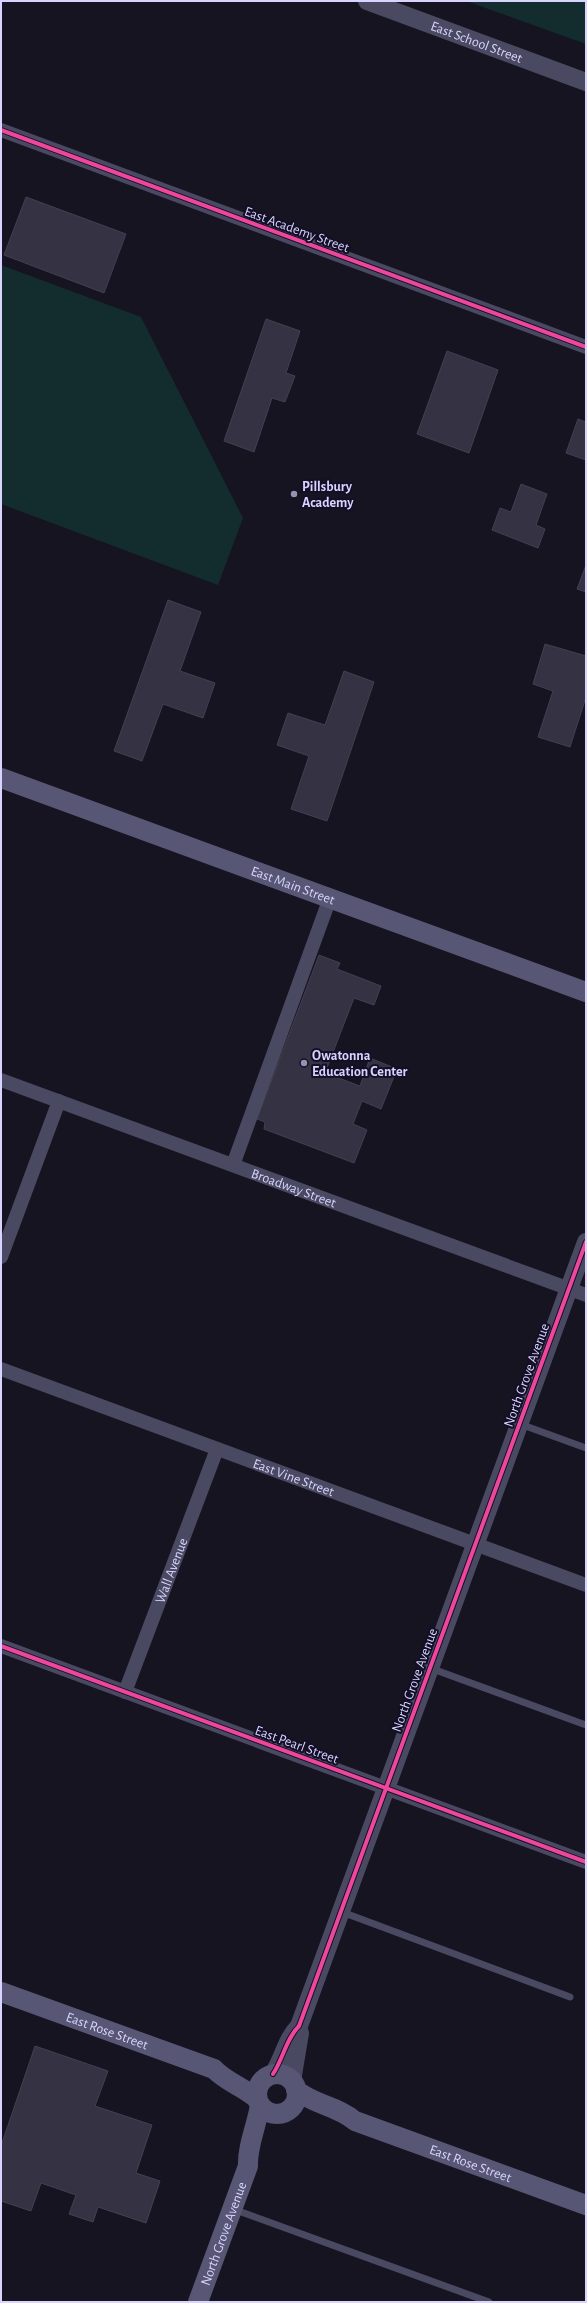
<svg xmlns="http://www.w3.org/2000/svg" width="587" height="2303" font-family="'Alegreya Sans',sans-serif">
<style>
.green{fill:#132c2d}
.building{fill:#343243;stroke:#433f54}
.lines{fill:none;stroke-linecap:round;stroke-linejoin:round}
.service{stroke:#4a4962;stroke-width:7}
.minor{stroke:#4a4962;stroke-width:14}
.tertiary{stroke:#4a4962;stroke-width:18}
.secondary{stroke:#575674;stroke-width:20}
.cycleway-casing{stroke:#130f26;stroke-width:6}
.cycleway{stroke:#ed469a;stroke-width:4}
.poi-dot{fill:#9591b1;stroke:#130f26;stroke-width:1.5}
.labels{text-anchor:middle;stroke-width:4;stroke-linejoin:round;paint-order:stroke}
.street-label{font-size:14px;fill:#d9d4ff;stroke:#130f26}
.poi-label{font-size:14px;font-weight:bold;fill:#d9d4ff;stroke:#130f26;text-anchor:start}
</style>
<rect width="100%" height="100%" fill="#161421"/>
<path class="green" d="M466 1H586V44Z
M1 265 141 317 243 518 218 585 1 504Z"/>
<path class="building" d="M26 197 126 234 104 293 4 255Z
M266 319 300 331 286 373 295 376 285 402 272 398 254 452 224 441Z
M447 351 498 370 469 453 417 434Z
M578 419 586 422V460L566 453Z
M521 484 547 494 536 525 545 529 538 548 492 530 500 508 511 512Z
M586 565V592L577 589Z
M168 600 201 612 180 671 215 683 203 718 163 704 142 761 114 751Z
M545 644 586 656V697L570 747 538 737 553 691 533 684Z
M344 671 374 682 327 821 291 809 309 756 277 745 288 713 325 725Z
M319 955 340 963 337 969 381 986 374 1005 354 998 325 1073 360 1086 370 1058 397 1069 381 1109 362 1101 353 1124 367 1130 354 1163 264 1129 265 1122 257 1119Z
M35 2046 108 2071 95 2106 152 2125 136 2173 160 2181 146 2223 98 2207 93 2222 69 2214 76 2195 41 2183 31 2211 1 2201V2146Z"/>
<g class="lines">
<path class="service" d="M520 1424 586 1448
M430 1668 586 1725
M342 1912 570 1997
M233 2209 489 2302"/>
<g class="minor">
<path d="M1 130 586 347"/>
<path id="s1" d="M1 1080 586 1295"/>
<path d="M233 1165 330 898"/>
<path d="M1 1257 59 1101"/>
<path id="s2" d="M1 1369 586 1585"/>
<path d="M1 1646 586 1862"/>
<path id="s3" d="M125 1692 217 1449"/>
</g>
<g class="tertiary">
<path id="s4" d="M367 1 586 82"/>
<path d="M273 2074C283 2059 286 2039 299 2026L586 1242"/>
<path d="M292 2081 300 2033"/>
</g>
<g class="secondary">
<path id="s5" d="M1 778 586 992"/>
<path id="s6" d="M1 1992 214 2069C226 2082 244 2087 257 2099"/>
<circle cx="277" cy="2094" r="20"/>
<path id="s7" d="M296 2090C314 2105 338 2106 355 2121L586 2205"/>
<path id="s8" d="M198 2302 248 2166C247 2146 257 2125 260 2105"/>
</g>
<g class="cycleway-casing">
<path id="cycleway" d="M1 130 586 347
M1 1646 586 1862
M273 2074C283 2059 286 2039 299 2026L586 1242"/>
</g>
<use href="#cycleway" class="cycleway"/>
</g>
<g class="poi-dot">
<circle cx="294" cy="494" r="4"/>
<circle cx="304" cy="1063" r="4"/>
</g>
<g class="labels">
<g class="street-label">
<text dy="5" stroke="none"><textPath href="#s4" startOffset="117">East School Street</textPath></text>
<text transform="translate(297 229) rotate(20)" y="5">East Academy Street</text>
<text dy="5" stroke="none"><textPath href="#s5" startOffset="311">East Main Street</textPath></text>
<text dy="5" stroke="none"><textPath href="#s1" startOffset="312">Broadway Street</textPath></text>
<text transform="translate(526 1375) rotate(-70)" y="5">North Grove Avenue</text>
<text dy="5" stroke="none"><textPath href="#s2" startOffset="312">East Vine Street</textPath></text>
<text dy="5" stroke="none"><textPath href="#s3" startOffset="130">Wall Avenue</textPath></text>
<text transform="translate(414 1680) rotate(-70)" y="5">North Grove Avenue</text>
<text transform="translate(297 1744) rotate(20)" y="5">East Pearl Street</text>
<text dy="5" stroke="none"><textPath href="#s6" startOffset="113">East Rose Street</textPath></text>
<text dy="5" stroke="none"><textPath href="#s7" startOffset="190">East Rose Street</textPath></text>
<text dy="5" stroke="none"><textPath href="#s8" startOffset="73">North Grove Avenue</textPath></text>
</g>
<g class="poi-label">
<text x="302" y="491">Pillsbury<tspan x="302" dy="16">Academy</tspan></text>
<text x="312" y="1060">Owatonna<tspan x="312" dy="16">Education Center</tspan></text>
</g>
</g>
<rect width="587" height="2303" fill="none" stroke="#d9d4ff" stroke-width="4"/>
</svg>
